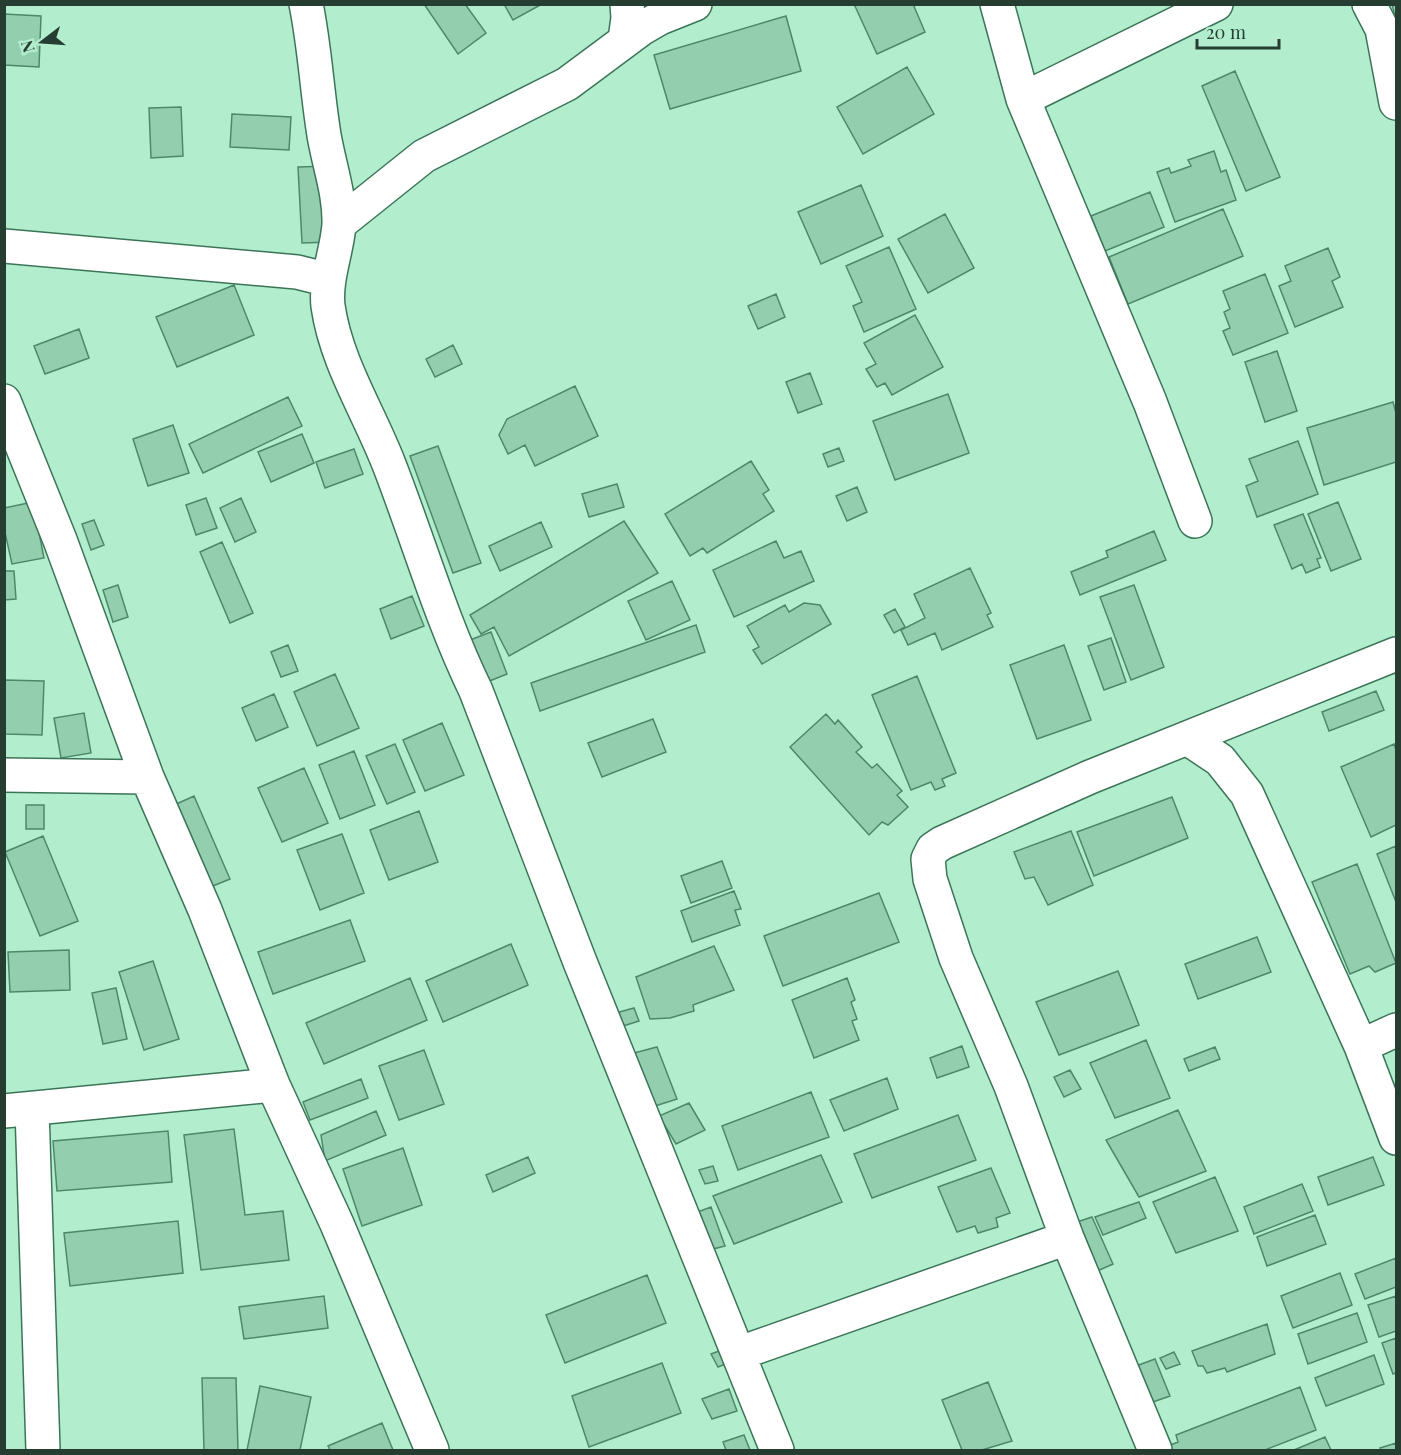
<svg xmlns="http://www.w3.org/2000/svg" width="1401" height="1455" font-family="'Playfair Display',serif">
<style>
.building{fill:#93cfaf;stroke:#4e886a;stroke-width:1.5}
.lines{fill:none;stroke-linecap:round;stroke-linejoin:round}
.minor-casing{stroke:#3b7558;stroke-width:36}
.minor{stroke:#fff;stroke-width:33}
</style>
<rect width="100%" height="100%" fill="#b2eecd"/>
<path class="building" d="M424 4H465L486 33 458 54Z
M504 4H542L513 20Z
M854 4H913L925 32 877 54Z
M1392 4H1396V17H1395Z
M4 14 41 16 39 67 4 65Z
M786 16 801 71 670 109 654 55Z
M907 67 934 114 863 154 837 107Z
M1235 71 1280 177 1246 191 1202 86Z
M181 107 183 156 151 158 149 108Z
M232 114 291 117 289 150 230 147Z
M1214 151 1221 172 1226 170 1236 200 1175 222 1157 172 1169 168 1171 173 1191 166 1188 160Z
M329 166 333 242 302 243 298 167Z
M861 185 883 236 821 264 798 212Z
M1150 192 1164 227 1105 251 1091 216Z
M1223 209 1243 256 1128 304 1109 257Z
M945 214 974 268 928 293 898 239Z
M889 247 916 309 864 332 853 306 862 302 846 266Z
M1328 248 1340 277 1332 281 1343 307 1295 327 1279 286 1291 281 1285 266Z
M1265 274 1288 333 1233 355 1223 331 1230 328 1224 312 1230 309 1223 291Z
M234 285 254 335 177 367 156 317Z
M776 294 785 317 758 329 748 306Z
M915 315 943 367 892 395 885 383 877 387 866 369 876 364 864 343Z
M79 329 89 358 45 374 34 346Z
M453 345 462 364 435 377 426 359Z
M1277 351 1297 411 1265 422 1245 362Z
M810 373 822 404 798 413 786 382Z
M575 386 598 436 535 466 525 445 508 454 499 435 507 419Z
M948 394 969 453 895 480 873 421Z
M288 397 302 426 203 473 189 444Z
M1393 402 1396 413V462L1324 485 1307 428Z
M173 425 189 473 148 486 133 439Z
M302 434 314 463 271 482 258 452Z
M1298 441 1318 494 1257 517 1246 486 1258 481 1249 459Z
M438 446 481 563 453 573 410 456Z
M839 448 844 461 828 467 823 454Z
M354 449 363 474 325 488 316 462Z
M751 461 769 490 763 494 774 511 707 553 703 548 690 556 665 514Z
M617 484 624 507 589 517 582 494Z
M857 487 867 512 847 521 836 496Z
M206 498 217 528 196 535 186 505Z
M241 498 256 532 235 542 220 508Z
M33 502 44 558 12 564 4 528V508Z
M1338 502 1361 559 1331 571 1308 514Z
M1303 514 1321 558 1317 559 1320 567 1306 573 1302 564 1292 569 1274 525Z
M94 520 104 545 91 550 82 524Z
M624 521 658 573 509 656 494 627 481 634 470 615Z
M541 522 552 547 500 571 489 546Z
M1154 531 1166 560 1080 595 1071 572 1108 557 1106 551Z
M776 541 784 558 801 551 814 581 734 617 713 570Z
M222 542 253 613 230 623 200 552Z
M970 568 991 613 987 615 993 627 942 650 935 633 908 645 901 630 925 618 914 594Z
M4 571H14L16 599 4 600Z
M672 581 690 620 646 640 628 601Z
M118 585 128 617 113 622 103 590Z
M1134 585 1164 667 1131 680 1100 597Z
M412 596 424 626 391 639 380 609Z
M804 603 820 605 831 624 762 664 753 650 759 647 747 626 785 605 789 612Z
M895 609 905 627 894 633 884 615Z
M696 625 705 652 540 711 531 683Z
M491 632 507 674 487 682 470 640Z
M1111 638 1126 682 1104 690 1088 646Z
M288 645 298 671 281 677 271 652Z
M1064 645 1091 720 1037 739 1010 665Z
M335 674 359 728 317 746 294 692Z
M917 676 956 773 942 779 945 786 935 790 931 782 911 790 872 695Z
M5 680 44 681 42 735 5 734Z
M1376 691 1384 710 1329 731 1322 712Z
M274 694 288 727 256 741 242 708Z
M84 713 91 753 61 758 54 718Z
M826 714 835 724 838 720 862 747 856 752 872 768 877 764 902 791 897 795 908 807 888 825 882 822 869 835 790 747Z
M653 719 666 752 602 777 588 743Z
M442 723 464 775 425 791 403 740Z
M395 744 415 792 387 804 366 756Z
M1394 744 1396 750V825L1371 837 1341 767Z
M354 751 375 805 340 819 319 765Z
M304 768 328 823 282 842 258 788Z
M194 796 230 879 208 888 172 806Z
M1172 797 1188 838 1094 876 1077 832Z
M26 805H44V829H26Z
M419 811 438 862 389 880 370 830Z
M1071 831 1093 885 1048 905 1034 877 1025 879 1014 852Z
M342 834 364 893 320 910 297 850Z
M43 836 78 921 40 936 5 852Z
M1396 846V902L1377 854Z
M722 861 732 888 691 903 681 876Z
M1357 864 1396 963 1375 972 1369 966 1350 974 1312 882Z
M734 891 741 909 735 910 740 925 692 942 681 911Z
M879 893 899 942 783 986 764 936Z
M350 920 365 961 273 994 258 952Z
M1257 937 1271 972 1198 999 1185 964Z
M511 944 528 985 443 1022 426 981Z
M714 946 734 990 693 1005 694 1011 670 1018 650 1019 636 977Z
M69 950 70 990 10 992 8 952Z
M153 961 179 1039 144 1050 119 972Z
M1118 971 1139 1025 1059 1055 1036 1002Z
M410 978 427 1020 324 1064 306 1023Z
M847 978 855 1000 851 1002 857 1019 852 1021 859 1040 814 1058 792 1000Z
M116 988 127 1039 103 1044 92 993Z
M634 1008 639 1021 623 1026 616 1013Z
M1146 1040 1170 1098 1115 1118 1090 1063Z
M962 1046 969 1067 937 1078 930 1058Z
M657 1047 677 1099 655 1106 634 1053Z
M1215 1047 1220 1059 1189 1071 1184 1059Z
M424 1050 444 1104 399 1120 379 1066Z
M1070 1070 1081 1089 1064 1097 1054 1077Z
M887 1078 898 1109 844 1131 830 1100Z
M361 1079 368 1098 310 1120 303 1102Z
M811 1092 829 1137 738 1170 722 1126Z
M689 1103 705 1130 676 1144 659 1116Z
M1178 1110 1206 1171 1139 1197 1106 1140Z
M376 1111 386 1135 325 1161 321 1135Z
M958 1115 976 1160 872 1198 854 1154Z
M234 1129 245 1215 283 1211 289 1260 201 1270 184 1135Z
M168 1131 172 1182 57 1191 53 1141Z
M403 1148 422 1205 362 1226 343 1169Z
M821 1155 842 1202 734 1244 713 1196Z
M528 1157 535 1173 493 1192 486 1175Z
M1373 1157 1384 1185 1328 1205 1318 1177Z
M713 1166 718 1181 705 1184 699 1170Z
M991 1168 1010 1213 996 1218 998 1227 978 1233 975 1226 957 1232 938 1187Z
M1215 1177 1238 1231 1176 1253 1153 1202Z
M1302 1184 1313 1211 1254 1234 1244 1207Z
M1139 1202 1146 1218 1103 1235 1095 1217Z
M711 1207 725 1246 709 1250 695 1213Z
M1315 1215 1326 1244 1267 1266 1257 1237Z
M1092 1217 1113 1264 1095 1272 1077 1222Z
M178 1221 183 1273 70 1286 64 1233Z
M1396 1258V1287L1365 1299 1355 1274Z
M1340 1273 1352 1305 1293 1328 1281 1296Z
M647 1275 666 1323 565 1363 546 1315Z
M324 1296 328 1328 244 1339 239 1307Z
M1396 1296V1331L1379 1337 1368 1305Z
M1357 1313 1367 1342 1308 1364 1298 1334Z
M1267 1324 1275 1354 1227 1372 1225 1368 1207 1373 1203 1366H1198L1192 1351Z
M1396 1338V1373L1393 1374 1382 1343Z
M722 1350 728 1363 718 1367 711 1354Z
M1174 1352 1180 1364 1166 1369 1160 1358Z
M1374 1355 1384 1384 1326 1406 1315 1378Z
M1155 1359 1170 1396 1150 1403 1136 1366Z
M662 1363 681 1413 589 1447 572 1396Z
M202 1378H236L238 1450H204Z
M988 1382 1012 1441 982 1450H962L942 1400Z
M260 1386 311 1397 300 1450H247Z
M1300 1387 1316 1430 1265 1450H1164L1163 1448 1178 1442 1176 1435Z
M729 1389 737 1411 712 1419 702 1399Z
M382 1423 393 1450H330L328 1446Z
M744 1435 750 1450H726L723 1442Z
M1325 1437 1331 1450H1294Z
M1396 1443V1450H1381L1380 1448Z"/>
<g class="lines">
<g class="minor-casing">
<path id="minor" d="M306 4C315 48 317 92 324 135 329 165 340 194 339 225 337 251 325 279 328 306 336 363 370 414 390 467 419 542 441 619 476 691L580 962 777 1450
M997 4 1023 99 1150 402 1195 521
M1369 4 1382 29 1396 103
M625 40 628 18 627 4
M1023 99 1216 4
M339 224 424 156 567 84 641 29 660 18 695 4
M4 246 297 272 329 280
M4 401 60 540 147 777 205 910 273 1085 337 1224 432 1450
M1187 738 1220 760 1247 794 1361 1046 1396 1030
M4 775 147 777
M1361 1046 1396 1138
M32 1109 43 1450
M4 1111 273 1085
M740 1353 1067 1238
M1155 1450 1067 1238 1011 1086 956 958 930 879 928 859 933 849 942 843 1090 777 1396 654"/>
</g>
<use href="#minor" class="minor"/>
</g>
<rect width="1401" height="1455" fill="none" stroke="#253e31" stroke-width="12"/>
<g transform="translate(42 42) rotate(253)" stroke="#b2eecd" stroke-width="4.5" paint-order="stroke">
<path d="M0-4.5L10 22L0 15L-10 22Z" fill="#253e31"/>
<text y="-9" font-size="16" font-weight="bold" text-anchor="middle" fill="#253e31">N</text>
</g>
<path d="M1197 39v9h82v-9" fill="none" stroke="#253e31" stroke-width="3"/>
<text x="1206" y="39" font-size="18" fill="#253e31" stroke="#b2eecd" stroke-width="4.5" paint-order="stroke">20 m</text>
</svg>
